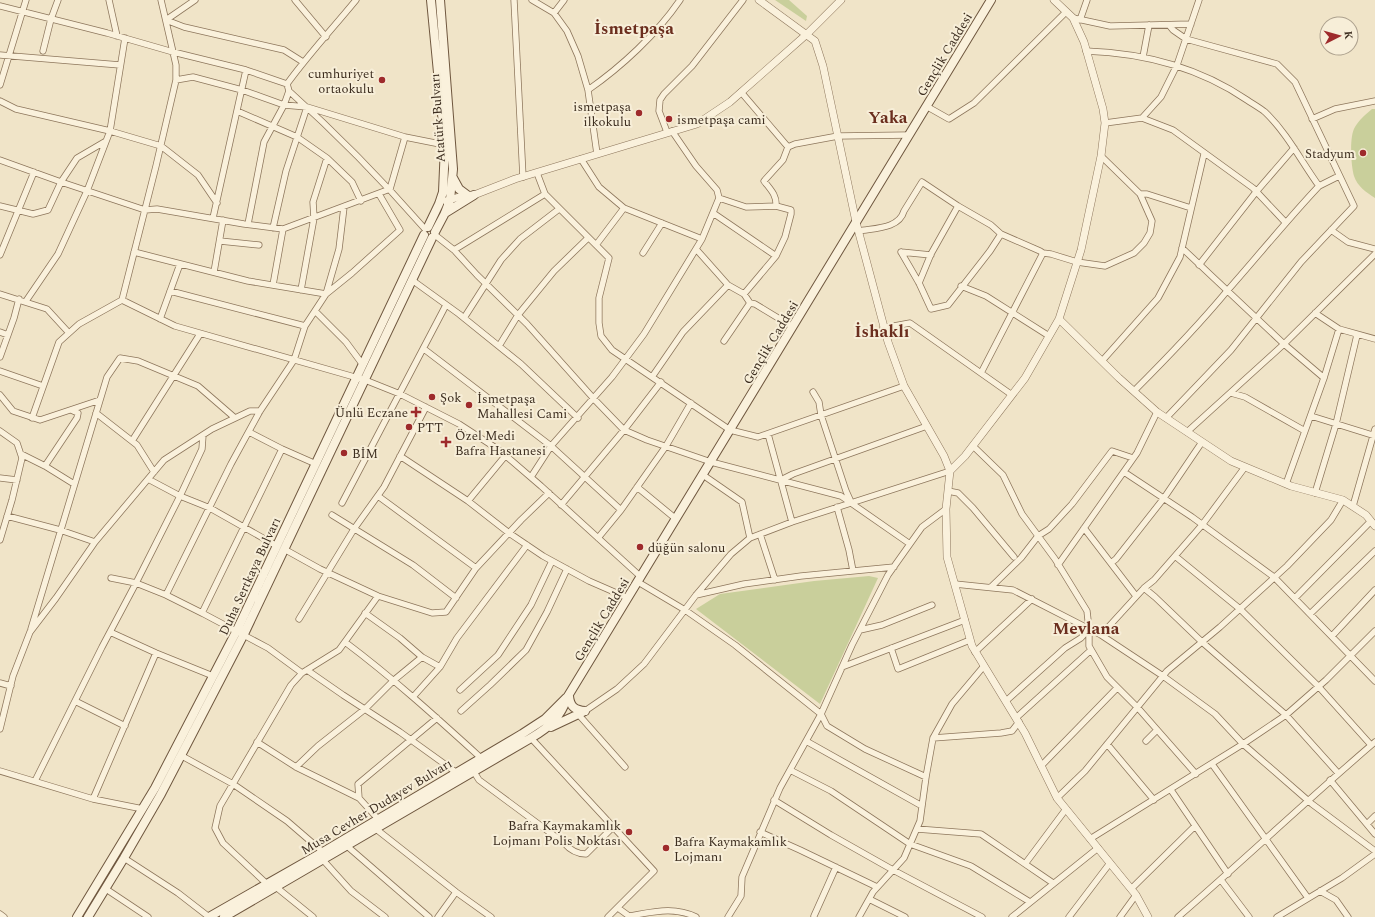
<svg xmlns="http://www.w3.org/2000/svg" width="1375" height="917" font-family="Spectral,serif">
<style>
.green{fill:#c9cf9b}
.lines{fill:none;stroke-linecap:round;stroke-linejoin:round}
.minor-casing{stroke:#8d765c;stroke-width:7}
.tertiary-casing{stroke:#8d765c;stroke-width:8}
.secondary-casing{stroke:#6f573f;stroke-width:10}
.minor{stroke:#faf1dc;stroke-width:5.5}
.tertiary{stroke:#faf1dc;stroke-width:7}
.secondary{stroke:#faf1dc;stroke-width:8}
.poi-dot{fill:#9e2a2b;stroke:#f7eed8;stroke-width:1.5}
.labels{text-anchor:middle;stroke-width:4;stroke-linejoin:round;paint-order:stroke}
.street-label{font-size:13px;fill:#3d2e20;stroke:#f7eed8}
.poi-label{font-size:13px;fill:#3d2e20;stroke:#f7eed8;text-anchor:start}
.district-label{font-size:17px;font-weight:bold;fill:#6b2e1e;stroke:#f7eed8}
</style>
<rect width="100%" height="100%" fill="#f0e4c8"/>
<path class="green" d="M775 0H789L807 16 806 21Z
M1372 109H1375V198C1367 193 1357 186 1354 176 1351 166 1349 136 1355 127 1359 120 1366 114 1372 109Z
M869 576 878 578 820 704 696 609 720 594 814 581Z"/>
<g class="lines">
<g class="minor-casing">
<path id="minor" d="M109 0 117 36
M295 0 326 37
M356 0C333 28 308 55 287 84L289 91C337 134 382 180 425 229
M514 0 523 177
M532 0 554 13 567 31 578 56 588 90 597 154
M0 6 107 33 173 52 246 70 287 84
M554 13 564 0
M1073 18 1110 26 1191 24
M166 20 184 27 284 50 303 62
M166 20 195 0
M1080 20 1087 0
M43 51 51 19 58 0
M1086 51C1143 53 1200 68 1247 100 1253 104 1260 108 1265 112 1287 133 1301 161 1319 186L1339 176
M0 55 120 65
M1143 57 1149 25
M176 80 193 77 242 90 284 105 307 107 405 137 445 145
M0 85 26 0
M588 90C621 67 657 34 680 0
M741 92 788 147
M0 101 16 109 110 131 161 146 198 175 217 203
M926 106 949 119 974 103 1066 12
M237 111 297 137 327 158 352 182 361 201
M1142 118 1173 130 1253 188 1285 222
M1312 119 1335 109 1375 101
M1105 123 1142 118 1161 97 1177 65 1199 0
M672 131 696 166 717 190 719 198 746 207 776 206 791 210V214L785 237 776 256 744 294
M667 132 659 111 660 100 664 94 692 66 743 0
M581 159 599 187 624 208 702 239
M0 160 61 182 145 210 157 209 244 224 283 229 390 189 405 137
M537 173 545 194 609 258 599 298V323L601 336 612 350 730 430 758 437 904 386
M1140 194H1147L1191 208
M0 206 33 214 48 210 61 182 77 158 106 141
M776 206C777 195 770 189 764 181L783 160 788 147 795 144 838 136 909 135
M713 213 776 256
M213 218 246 70
M248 224 264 142 284 105 289 91
M273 228 286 171 307 107
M1331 230 1348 242 1375 249
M859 231C874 228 899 229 904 211L922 182 958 206 991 225 1001 234 1040 251 1043 253 1051 254 1077 262 1105 266 1134 253 1144 243 1150 233 1152 221 1140 194 1101 156
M435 235 454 250 477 275 527 324 594 399 624 430 647 440 711 462 841 496 910 544
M220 241 259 245
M596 245 624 208
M1182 248 1284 344 1324 378
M696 249 728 285 744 294 750 303 755 304 793 327
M454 250 545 194
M134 252 248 281 326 294 352 273 400 230 379 194
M901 252 919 283 931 309 948 305 990 251 1001 234
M901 252 931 255
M643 253 662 223
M0 255 34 172
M1199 265 1256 192 1294 148
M214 272 223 220
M412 280 459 314 521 364 578 418
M919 283 931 254 958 206
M273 285 283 229
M961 286 986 296 1049 336
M301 290 314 218 313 202 327 158
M170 291 305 326
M0 294 47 309 69 333
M122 300 156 166 176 80V65L161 0
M26 301 58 254 87 191 110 131 125 38
M315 311 346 342 363 365
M1315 313 1339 329 1375 339
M464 318 501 260 520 239 559 209
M160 319 180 264
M883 328 910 323 1012 395
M0 332 8 335
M724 341 750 303
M499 346 518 315 554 271 588 238
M424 349 551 446 621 510
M0 357 14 318 19 299
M1102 361 1158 298 1180 257 1204 154
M0 371 43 386
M981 373 1043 253
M652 377 683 332 728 285
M1134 391C1166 359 1198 326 1227 291 1258 256 1287 220 1319 186
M813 392 819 402 821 415 846 491 851 502
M1231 393 1245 397 1305 431
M0 395 13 411 40 420 100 400
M96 413 137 445 154 472
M1311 416 1375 436
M32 418 59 342 79 324 122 300 175 326 365 380 400 394 459 424 499 450 541 486 641 577
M1166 418 1231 350 1301 262 1354 206 1295 82 1277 64 1186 39 1173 30 1169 25
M0 431 17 443 22 458 12 500 0 540
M249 432 282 449 316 464
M1187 432 1284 344 1375 254
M768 434 792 522
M132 441 200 334
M973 446 1003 475 1022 514 1055 559 1087 611 1089 629V646L1107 677 1138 708 1196 774
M21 454 45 466 74 484
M400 456 468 501 509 533 543 556 589 581 628 598
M45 466 77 418 78 413 71 410
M1124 472 1192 517 1274 577 1375 681
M703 475 742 502 750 538
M531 477 551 446 612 377 644 334 702 239 719 198
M0 478 17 480
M148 479 180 496 210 508 277 546
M781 480 793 474 927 426
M1286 484 1324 378 1339 329
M637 487 676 519
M948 491 958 493 973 508 1014 557
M1315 493 1336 424 1357 335
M378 496 476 568
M468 501 506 455
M342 503 446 305
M561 505 624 430 661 382
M1353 506 1375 429
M837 507 849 550 853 571
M332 515 413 565 456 598
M7 516 60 530 95 542
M1084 528 1136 596
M760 534 775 580
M598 538 621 510 666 446 691 403
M284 549 320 569 378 596 432 613 446 612 476 568 521 520 549 493
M1175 556 1240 609 1318 686 1371 745
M1111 563 1116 559 1164 498 1202 442
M1058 565 1137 453 1157 412
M111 578 136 583 166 595 202 613 268 648 302 673
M638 582 685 610 735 645 821 714 827 726 865 749 926 777
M955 584 1013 590 1101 635 1163 676 1215 714 1243 744 1312 804 1375 851
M991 587 1021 558 1038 536 1049 529 1072 504 1112 451 1133 458
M1144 588 1154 580 1202 525 1245 467
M166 595 231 464 260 411 294 360 305 326 326 294 339 249 344 207
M696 595 744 584 801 576 894 567
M1295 598 1371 521
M202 613 282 449
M365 613 400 638 422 657
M1310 614 1375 551
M299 619 354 529 384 487 426 407
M31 629 107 377 120 358 138 361 198 386 235 418
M860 630 882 625 932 605
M110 632 156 653 213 676
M1101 635 1144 588 1155 597 1202 642 1286 715 1338 773
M1332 636 1375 590
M345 642C393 678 437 718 481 758
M891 648 898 669 970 640
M975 652 1032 599
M842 667 965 620
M307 670 343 695 400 732 457 773
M0 683 11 686
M460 690 498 655 531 605 552 561
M413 697 440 667 457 638 527 545
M75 701 125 726
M1006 701 1065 648 1081 638 1089 629
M461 711 490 685 526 650 547 612 567 569
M585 711 617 689 644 664 696 595 731 554 750 538 792 522 950 471
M578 714 625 767
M1016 718 1091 650
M0 729 13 676 30 632 56 598 95 542 164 460 212 429 250 411H260
M531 738 654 871 608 917
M933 738 1001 733 1012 731 1019 722
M806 741 922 806
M1146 741 1157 730
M257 742 296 767 359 798 378 819
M1107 744 1154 800
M182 756 233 784 287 821 323 852
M1212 764 1308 898
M1041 766 1117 688
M296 767 318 746 365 709 394 680 422 657 440 667
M790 770 831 791 910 844 971 866 1030 902
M0 771 93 799 143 809
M474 772 479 780 564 843C570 850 576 854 586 854L613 827
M1330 780 1375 834
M35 781 102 647 136 583 180 496 202 449 203 435
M1171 790 1228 874
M359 798 358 784 437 718
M1057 798 1085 771 1167 671 1220 627 1287 566 1331 520 1343 500
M93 799 156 653
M774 800 831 835 893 870 982 917
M1367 824 1375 816
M376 829 456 892 491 917
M917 829 981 834 1053 883
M760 832 800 850 877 887
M1090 839 1243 744 1286 715 1326 680 1375 631
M347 846 429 917
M124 858 178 893 209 917
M323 860 351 891 385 917
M1025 864 1066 809
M1221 880 1249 917
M267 884 223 843 215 828 220 806 291 685 302 673 339 650 378 596
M276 887 313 917
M106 889 148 917
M1131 889 1195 826
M1320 891 1336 900 1348 917
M869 899 905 917
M618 908 629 916C653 912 674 906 696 917
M0 914 4 917
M814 916 836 867
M438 917 456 892
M728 917 741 896 742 877 780 788 821 714 852 645 888 575 922 527 946 509
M859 917 873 892 904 858 920 821 926 777 933 738 952 704 984 666
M1012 917 1098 848
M1069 917 1110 863
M1120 917 1136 895
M1178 917C1244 860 1308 799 1375 742
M1277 917 1342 878 1375 854"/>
</g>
<g class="tertiary-casing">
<path id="tertiary" d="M759 0 815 41 823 66 856 222 888 342 904 386 944 456 950 471 946 509 947 557 972 646 1025 733 1057 798 1136 895 1148 917
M446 201 462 196 474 195 515 179 697 124 730 102 807 34 841 0
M1059 319 1119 378 1157 412 1231 461 1291 486 1343 500 1366 515 1375 526
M950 471 965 456 1025 378 1059 319 1081 250 1101 156 1105 123 1103 109 1084 42 1073 18 1054 0"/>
</g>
<g class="secondary-casing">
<path id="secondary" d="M453 178 459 189 467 195
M445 213 474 195
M428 227 439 204 443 192 445 145 431 0
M435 232 445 213 450 200 453 169 440 0
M569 696C570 707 575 710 585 711
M551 727 585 711
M77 917 155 788 237 630 424 235
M88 917 124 858 161 794 244 634 432 238
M209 917 323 852 522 734 545 719 566 698
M224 917 531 738C551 726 560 718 568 696L991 0"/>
</g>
<use href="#minor" class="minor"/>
<use href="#tertiary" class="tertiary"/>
<use href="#secondary" class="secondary"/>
</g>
<g class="poi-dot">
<circle cx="382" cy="80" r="4"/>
<circle cx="639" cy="113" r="4"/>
<circle cx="669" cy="119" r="4"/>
<circle cx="1363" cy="153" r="4"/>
<circle cx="432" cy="397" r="4"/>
<circle cx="469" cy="405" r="4"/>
<path d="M414 406h4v4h4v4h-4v4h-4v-4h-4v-4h4z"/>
<circle cx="409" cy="427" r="4"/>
<path d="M444 436h4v4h4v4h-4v4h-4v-4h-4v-4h4z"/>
<circle cx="344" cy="453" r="4"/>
<circle cx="640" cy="547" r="4"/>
<circle cx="629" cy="832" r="4"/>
<circle cx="666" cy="848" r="4"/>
</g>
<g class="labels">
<g class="street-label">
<text transform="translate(944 54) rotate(-59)" y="5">Gençlik Caddesi</text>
<text transform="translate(437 118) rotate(-94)" y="5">Atatürk Bulvarı</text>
<text transform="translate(770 342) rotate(-59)" y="5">Gençlik Caddesi</text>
<text transform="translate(249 576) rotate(-65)" y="5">Duha Sertkaya Bulvarı</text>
<text transform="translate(601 619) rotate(-59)" y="5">Gençlik Caddesi</text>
<text transform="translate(376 806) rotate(-31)" y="5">Musa Cevher Dudayev Bulvarı</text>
</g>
<g class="poi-label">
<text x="374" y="78" text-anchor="end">cumhuriyet<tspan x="374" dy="15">ortaokulu</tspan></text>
<text x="631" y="111" text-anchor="end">ismetpaşa<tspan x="631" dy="15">ilkokulu</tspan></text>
<text x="677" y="124">ismetpaşa cami</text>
<text x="1355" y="158" text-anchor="end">Stadyum</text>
<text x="440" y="402">Şok</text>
<text x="477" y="403">İsmetpaşa<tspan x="477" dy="15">Mahallesi Cami</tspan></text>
<text x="408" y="417" text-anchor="end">Ünlü Eczane</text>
<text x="417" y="432">PTT</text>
<text x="455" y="440">Özel Medi<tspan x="455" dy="15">Bafra Hastanesi</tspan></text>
<text x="352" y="458">BİM</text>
<text x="648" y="552">düğün salonu</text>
<text x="621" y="830" text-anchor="end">Bafra Kaymakamlık<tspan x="621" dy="15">Lojmanı Polis Noktası</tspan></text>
<text x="674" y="846">Bafra Kaymakamlık<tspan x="674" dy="15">Lojmanı</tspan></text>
</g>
<g class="district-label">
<text x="634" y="34">İsmetpaşa</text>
<text x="888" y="123">Yaka</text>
<text x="882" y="337">İshaklı</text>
<text x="1086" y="634">Mevlana</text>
</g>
</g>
<g transform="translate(1339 36) rotate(84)"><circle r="19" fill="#f7eed8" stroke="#ada18e"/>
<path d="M0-3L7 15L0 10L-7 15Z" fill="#9e2a2b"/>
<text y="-6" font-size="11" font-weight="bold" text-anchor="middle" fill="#3d2e20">K</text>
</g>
</svg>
